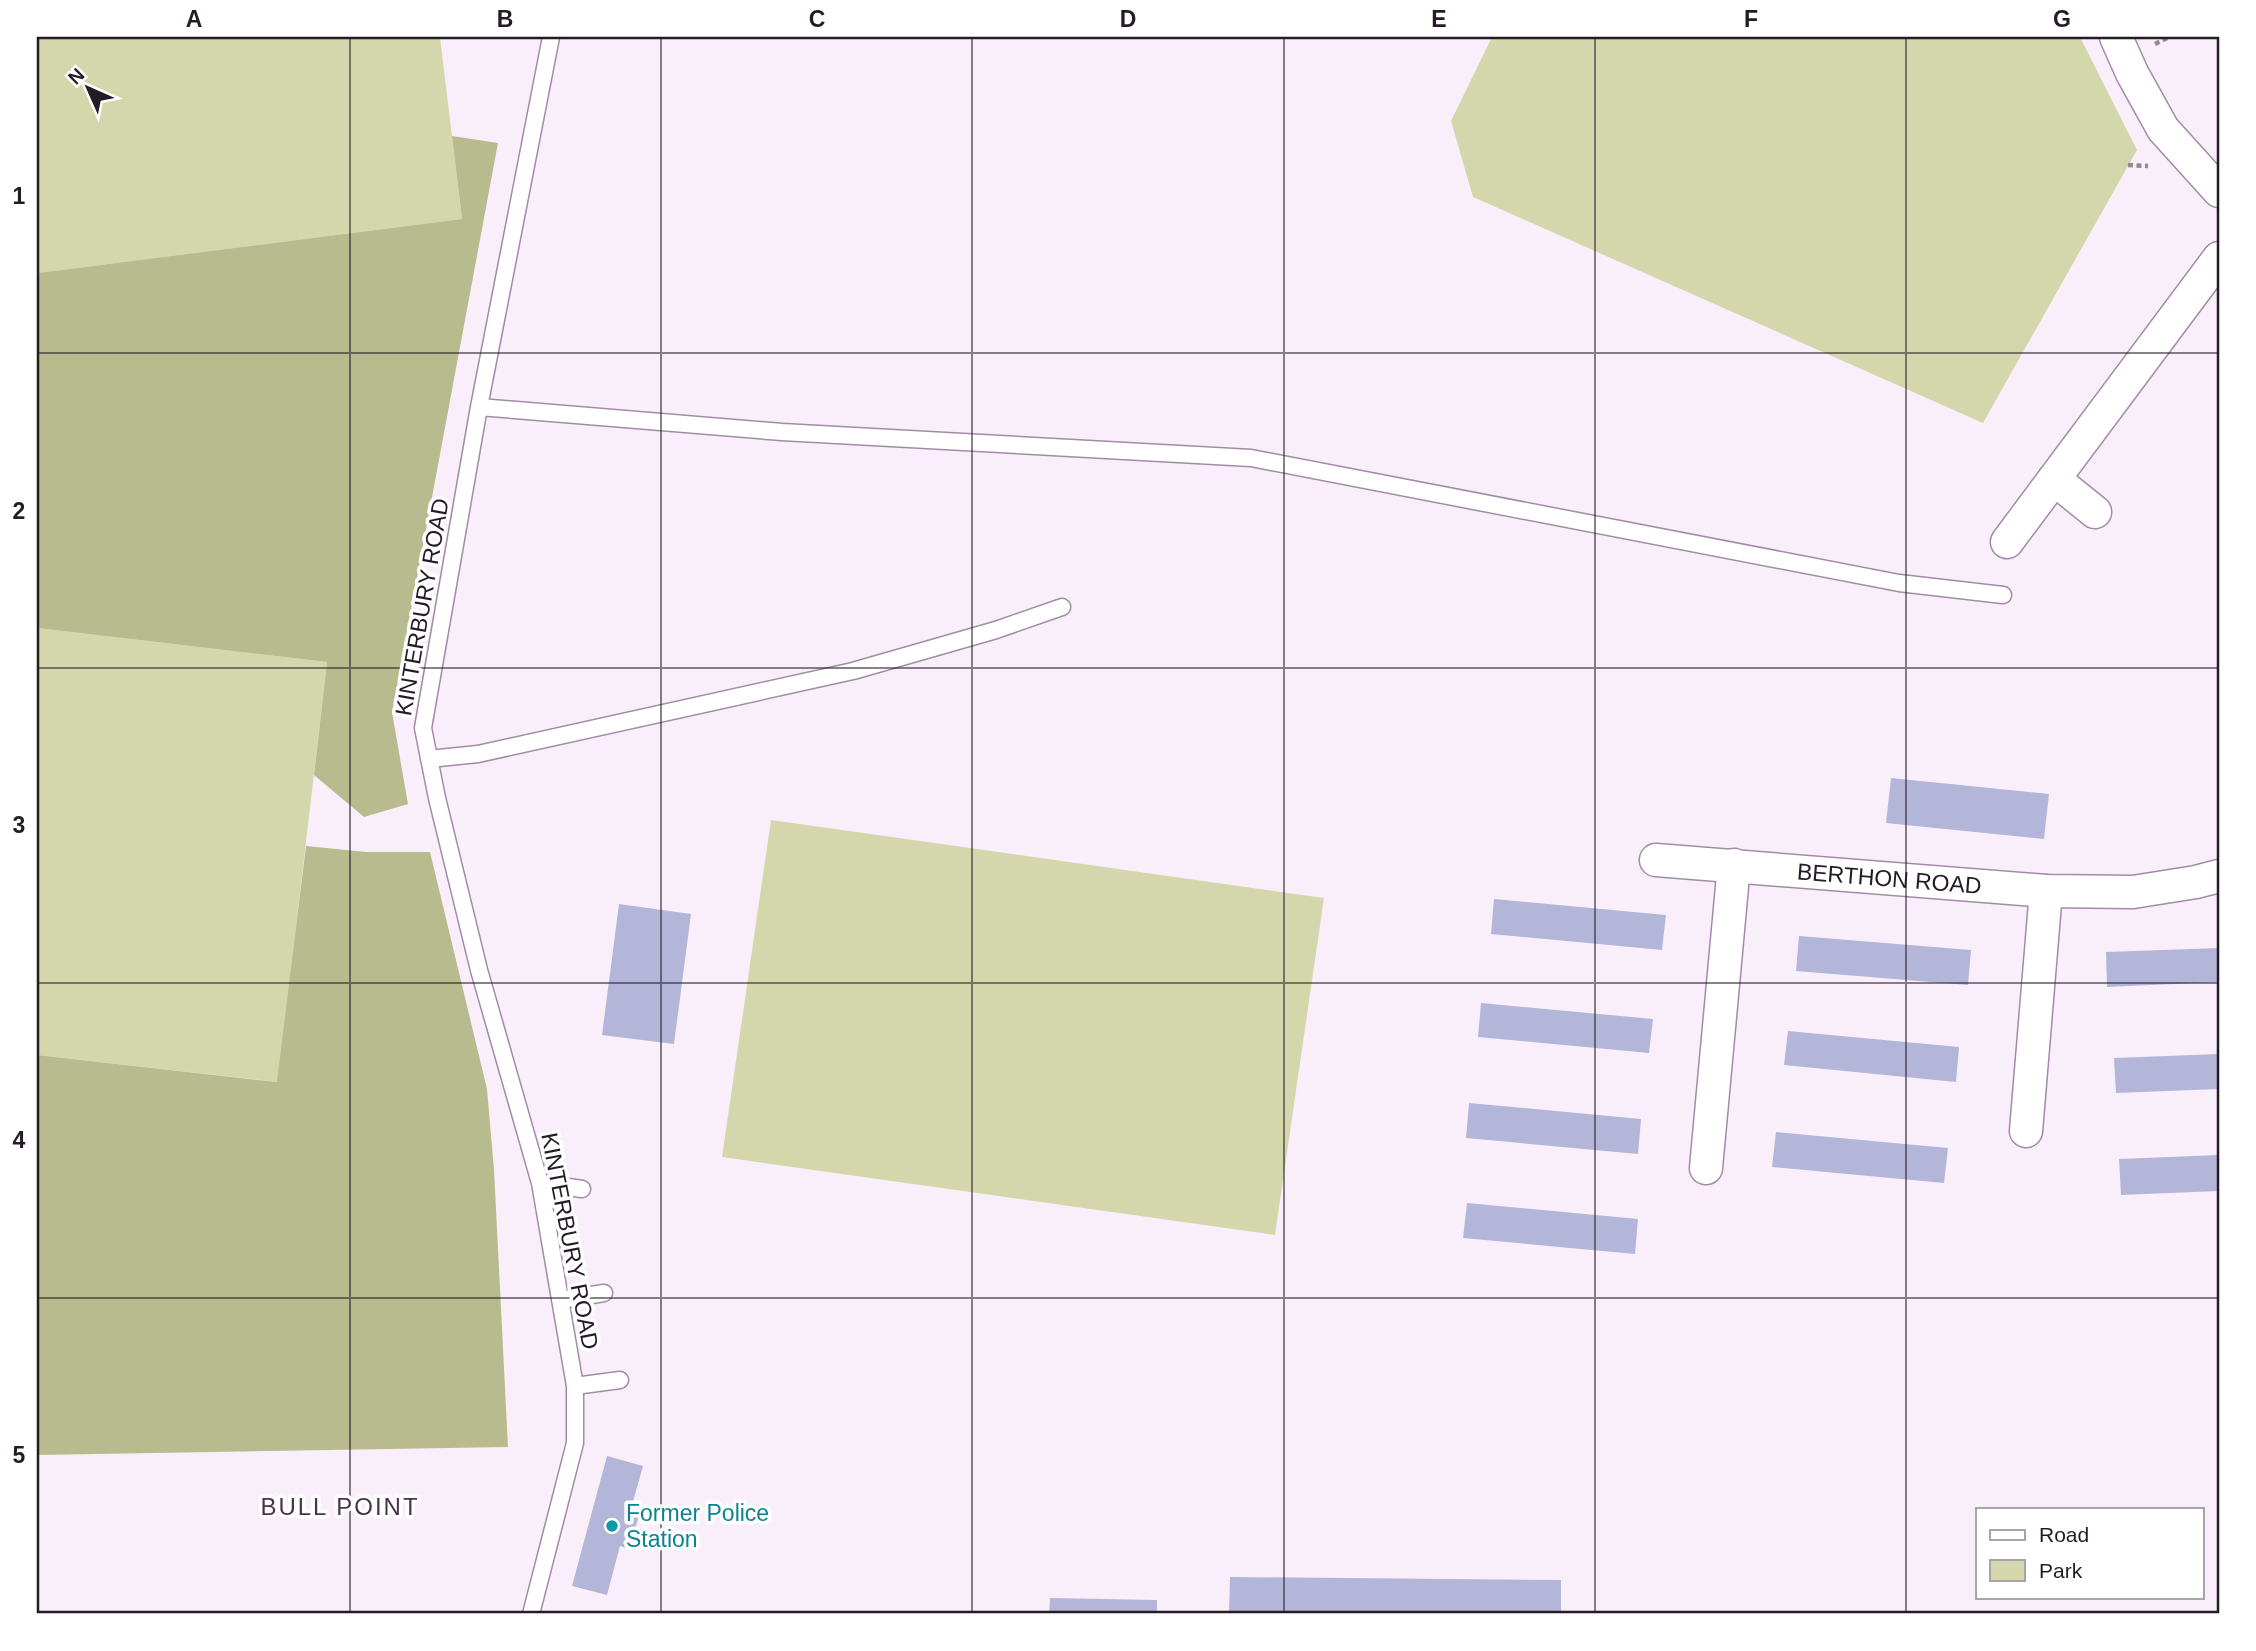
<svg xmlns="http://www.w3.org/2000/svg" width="2256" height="1651" font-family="Arial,sans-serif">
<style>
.green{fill:#d4d7ac}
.forest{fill:#b8bb8d}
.building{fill:#b4b6d9}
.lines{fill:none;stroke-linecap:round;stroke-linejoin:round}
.lane-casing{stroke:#a38ba7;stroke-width:19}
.street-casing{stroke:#a38ba7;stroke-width:35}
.path{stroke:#938995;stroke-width:4.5;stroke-dasharray:5 3.5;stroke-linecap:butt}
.lane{stroke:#fff;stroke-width:16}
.street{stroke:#fff;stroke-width:32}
.grid{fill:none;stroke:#251b27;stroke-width:2;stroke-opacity:0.55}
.culture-dot{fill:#0f9aa8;stroke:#fff;stroke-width:2.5}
.labels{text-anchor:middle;stroke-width:7;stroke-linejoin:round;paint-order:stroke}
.street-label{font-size:23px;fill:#251b27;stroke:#fff}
.culture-label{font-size:23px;fill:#0d838f;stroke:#fff;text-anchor:start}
.neighbourhood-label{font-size:24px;letter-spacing:2px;fill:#49344d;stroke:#fff}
.neatline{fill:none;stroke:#251b27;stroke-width:2.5}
.grid-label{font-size:23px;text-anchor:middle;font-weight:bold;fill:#251b27}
</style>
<rect width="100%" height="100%" fill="#f9effb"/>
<path class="green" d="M37 37H440L462 219 37 273Z
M1492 37H2080L2137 150 1983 423 1473 197 1451 121Z
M37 628 327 662 278 1082 37 1055Z
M771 820 1324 898 1275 1235 722 1157Z"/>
<path class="forest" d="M452 136 498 143 392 712 408 804 364 817 314 775 327 662 37 628V273L462 219Z
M306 846 366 852H430L487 1089 494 1170 508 1447 37 1455V1055L277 1082Z"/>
<path class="building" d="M1891 778 2049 794 2044 839 1886 823Z
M1494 899 1666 915 1662 950 1491 934Z
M619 904 691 914 674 1044 602 1035Z
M1799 936 1971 950 1968 985 1796 971Z
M2219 948V982L2107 987 2106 952Z
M1481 1003 1653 1019 1649 1053 1478 1037Z
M1788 1031 1959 1047 1956 1082 1784 1065Z
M2219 1054V1089L2116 1093 2114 1058Z
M1469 1103 1641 1119 1638 1154 1466 1138Z
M1776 1132 1948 1148 1944 1183 1772 1167Z
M2219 1155V1191L2121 1195 2119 1159Z
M1467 1203 1638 1219 1635 1254 1463 1238Z
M607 1456 643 1466 632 1505 641 1507 630 1549 620 1546 607 1595 572 1586Z
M1230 1577 1561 1580V1614H1229Z
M1050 1598 1157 1600V1614H1049Z"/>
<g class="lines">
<g class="lane-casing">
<path id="lane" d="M479 407 782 432 1251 458 1899 583 2003 595
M429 759 478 754 853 671 996 630 1062 607
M540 1183 582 1189
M560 1300 604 1293
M575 1386 620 1380
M531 1614 575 1443V1386L540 1183 479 970 437 798 423 728 479 407 551 37"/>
</g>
<g class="street-casing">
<g id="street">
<path d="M2116 37 2132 73 2163 129 2219 191"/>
<path d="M2054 479 2095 512"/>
<path d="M2007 542 2219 258"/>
<path id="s1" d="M1656 860 2046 891 2133 892 2196 882 2219 876"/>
<path d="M2026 1131 2046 891"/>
<path d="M1706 1168 1734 865"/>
</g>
</g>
<path class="path" d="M2155 44 2169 37
M2128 165 2148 166"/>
<use href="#lane" class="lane"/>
<use href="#street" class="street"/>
</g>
<path class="grid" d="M350 37V1614M661 37V1614M972 37V1614M1284 37V1614M1595 37V1614M1906 37V1614M37 353H2219M37 668H2219M37 983H2219M37 1298H2219"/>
<circle class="culture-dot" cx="612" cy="1526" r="7"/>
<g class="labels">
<g class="street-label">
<text transform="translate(422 607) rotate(-80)" y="8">KINTERBURY ROAD</text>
<text dy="8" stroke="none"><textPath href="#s1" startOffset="234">BERTHON ROAD</textPath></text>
<text transform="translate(570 1241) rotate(79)" y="8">KINTERBURY ROAD</text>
</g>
<g class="culture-label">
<text x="626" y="1521">Former Police<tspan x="626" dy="26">Station</tspan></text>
</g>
<g class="neighbourhood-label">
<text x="340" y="1515">BULL POINT</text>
</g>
</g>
<rect width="2256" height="1651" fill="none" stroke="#ffffff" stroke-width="77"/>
<rect x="1976" y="1508" width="228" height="91" fill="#ffffff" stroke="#a8a4a9" stroke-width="2"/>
<rect x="1990" y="1530" width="35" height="10" fill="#ffffff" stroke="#a8a4a9" stroke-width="2"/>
<text x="2039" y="1542" font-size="21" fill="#251b27">Road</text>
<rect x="1990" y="1560" width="35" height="21" fill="#d4d7ac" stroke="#a8a4a9" stroke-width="2"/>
<text x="2039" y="1578" font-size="21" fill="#251b27">Park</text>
<g transform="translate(88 88) rotate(315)" stroke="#ffffff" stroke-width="5" paint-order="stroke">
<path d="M0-5L12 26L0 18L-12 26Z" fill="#251b27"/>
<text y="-10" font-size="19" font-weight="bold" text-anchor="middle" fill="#251b27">N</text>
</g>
<rect x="38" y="38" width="2180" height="1574" class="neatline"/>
<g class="grid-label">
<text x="194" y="27">A</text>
<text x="505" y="27">B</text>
<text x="817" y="27">C</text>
<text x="1128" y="27">D</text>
<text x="1439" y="27">E</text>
<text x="1751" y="27">F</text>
<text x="2062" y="27">G</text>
<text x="19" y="204">1</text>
<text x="19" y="519">2</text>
<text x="19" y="833">3</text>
<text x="19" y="1148">4</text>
<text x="19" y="1463">5</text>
</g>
</svg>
